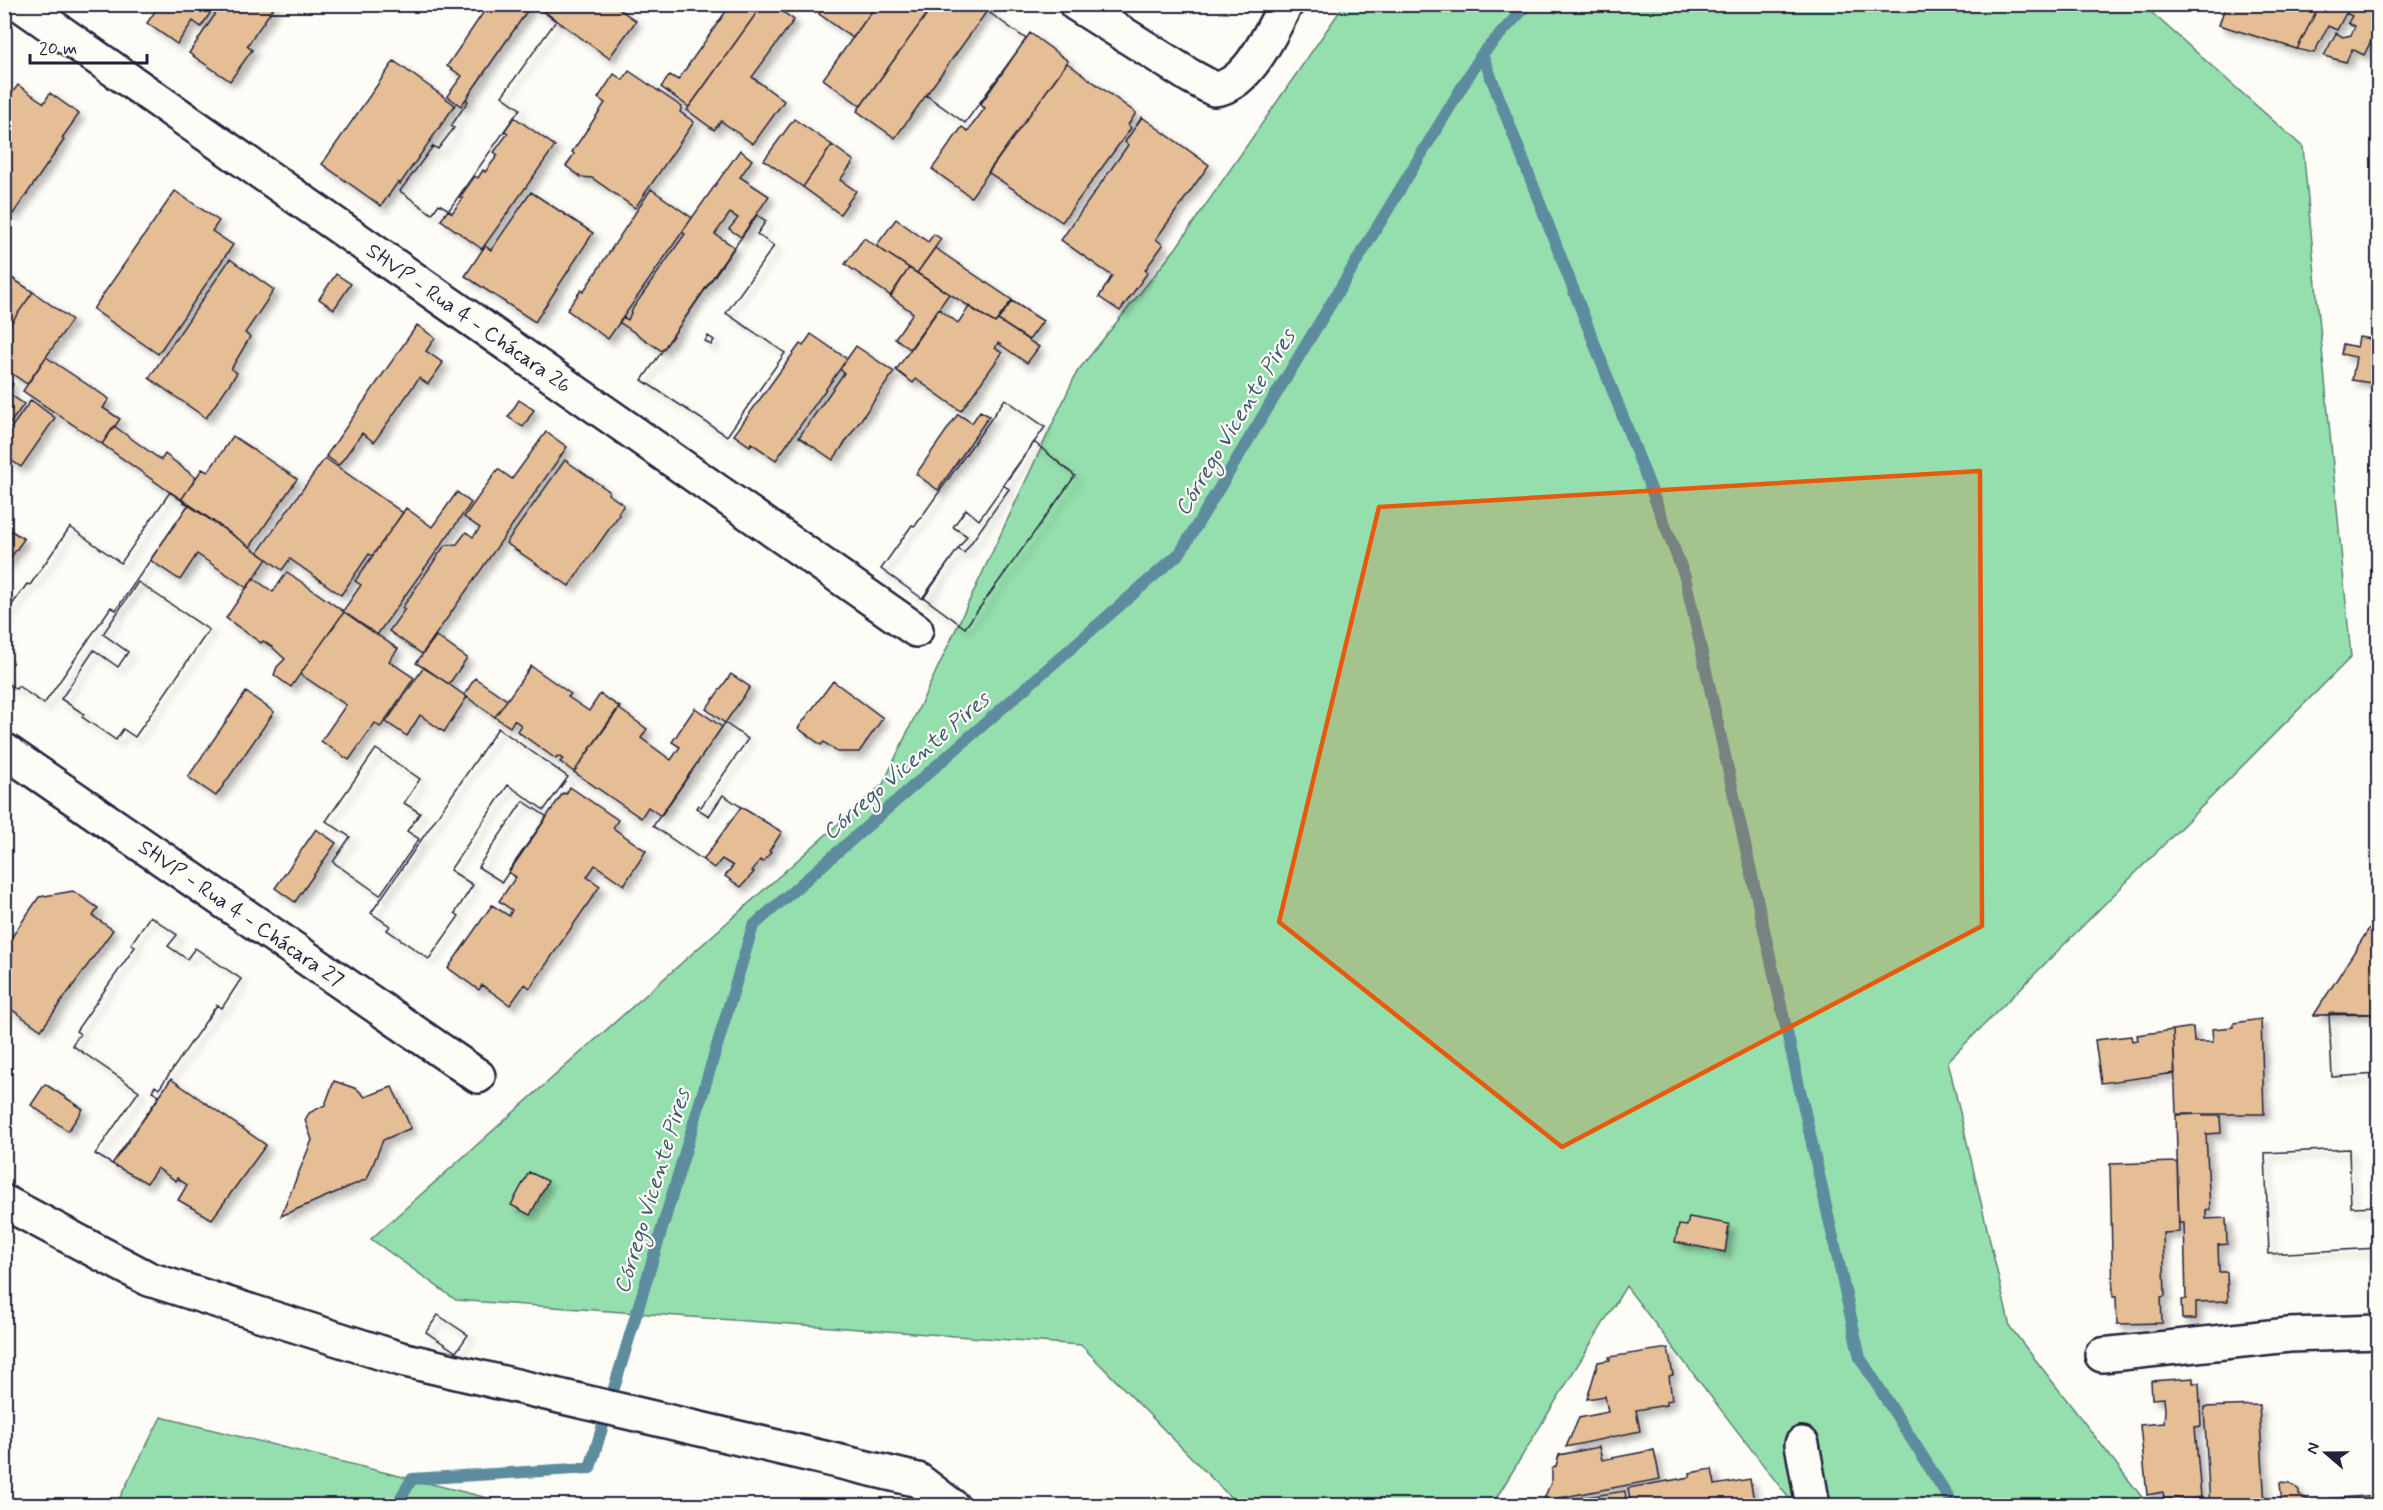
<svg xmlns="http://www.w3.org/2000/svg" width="2383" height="1510" font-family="Mynerve,sans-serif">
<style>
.green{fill:#95dfae;stroke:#5c8074;stroke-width:1.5}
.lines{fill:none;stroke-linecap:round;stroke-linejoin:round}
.stream{stroke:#5d8c9f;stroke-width:12}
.building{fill:#e6be96;stroke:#22223b;stroke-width:1.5;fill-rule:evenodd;filter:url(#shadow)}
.minor-casing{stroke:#22223b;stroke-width:38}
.tertiary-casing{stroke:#22223b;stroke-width:38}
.minor{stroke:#fdfcf7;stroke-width:33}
.tertiary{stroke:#fdfcf7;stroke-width:33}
.marked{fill:#e8590c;fill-opacity:0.2;stroke:#e8590c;stroke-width:4.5;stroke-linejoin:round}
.labels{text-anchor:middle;stroke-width:4.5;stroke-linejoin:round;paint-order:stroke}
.street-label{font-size:21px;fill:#22223b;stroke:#fdfcf7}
.water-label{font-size:22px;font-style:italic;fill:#3f576d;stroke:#fdfcf7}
</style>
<defs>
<filter id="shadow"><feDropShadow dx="5.5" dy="5.5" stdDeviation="3" flood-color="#0004"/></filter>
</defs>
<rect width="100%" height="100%" fill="#fdfcf7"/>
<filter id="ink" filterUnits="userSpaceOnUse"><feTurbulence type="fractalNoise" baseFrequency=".0167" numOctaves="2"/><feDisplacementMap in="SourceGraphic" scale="12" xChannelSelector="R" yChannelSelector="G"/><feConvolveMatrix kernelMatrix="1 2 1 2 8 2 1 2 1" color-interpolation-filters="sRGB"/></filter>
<g filter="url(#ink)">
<path class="green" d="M1344 5H2143L2303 147 2351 657 1948 1061 2010 1327 2148 1505H1794L1626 1286 1492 1505 1239 1506 1081 1345 456 1300 371 1239 883 784 1077 372 1176 248Z
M161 1417 516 1505H116Z"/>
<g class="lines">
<path class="stream" d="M1482 54 1685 577 1860 1358 1954 1506
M396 1506 412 1479 590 1468 753 926 1180 553 1482 54 1528 4"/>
</g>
<path class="building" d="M160 4H216L201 27 193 21 177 44 147 23Z
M222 4H276L247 46 252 50 230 81 189 53Z
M489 4H532L461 106 447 96 462 76 447 66Z
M532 4 556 21 502 96 520 109 449 210 439 204 432 214 400 191 433 146 438 149 454 128 451 126 468 101 466 99Z
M532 4 556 21 502 96 520 109 449 210 439 204 432 214 400 191 433 146 438 149 454 128 451 126 468 101 466 99Z
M534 4H612L636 21 609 58Z
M731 4H763L689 107 661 87 670 75 678 80Z
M763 4H772L794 20 752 77 784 101 753 144 721 121 714 130 687 110Z
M826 4H877L853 38 819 14Z
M877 4H934L861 106 823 79Z
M934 4H986L990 7 895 138 857 111Z
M2226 4H2320L2297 49 2219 25Z
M2320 4H2378V27L2364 55 2352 49 2346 62 2324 56 2336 33 2343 37 2351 35 2355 26 2348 23 2352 16 2346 13 2337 30 2328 26 2314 53 2297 49Z
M987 11 1026 39 965 123 926 95Z
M987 11 1026 39 965 123 926 95Z
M1030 33 1068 61 971 197 932 169 962 127 968 131 985 108 980 105Z
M394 61 455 105 400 184 398 182 381 206 322 164Z
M1067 63 1136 113 1128 125 1131 128 1062 222 988 172Z
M629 71 682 107 680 112 694 122 635 208 592 178 581 177 566 166 574 154 572 152 605 103 598 98 614 74 623 80Z
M18 85 44 103 50 93 79 114 62 138 64 140 13 214 4 209V104Z
M514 117 555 146 482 249 441 220 448 210 452 213 463 198 460 197 475 176 478 178 483 170 485 172 498 155 494 152 508 133 504 131Z
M1142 117 1209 165 1156 239 1163 245 1145 270 1148 272 1120 311 1099 297 1112 276 1061 240 1128 145 1125 142Z
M794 119 832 145 803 187 764 160Z
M832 145 854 161 840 180 856 191 840 214 803 187Z
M740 150 752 160 740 177 769 196 741 237 729 229 738 218 730 213 715 234 734 247 662 351 619 322 623 317 628 320 633 308 685 234 682 232Z
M651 189 692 218 608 339 567 310 581 290 583 292Z
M175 191 219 221 212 231 233 245 158 354 93 309Z
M531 192 593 233 535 322 465 276 485 246 491 250Z
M757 215 766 221 757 234 774 246 726 313 785 353 727 436 642 380ZM708 336 714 340 711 345 705 341Z
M757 215 766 221 757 234 774 246 726 313 785 353 727 436 642 380ZM708 336 714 340 711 345 705 341Z
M896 219 928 242 934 234 941 239 917 273 876 246Z
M864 238 909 268 891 296 845 264Z
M935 248 1012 300 995 323 917 273Z
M230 259 274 290 245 333 250 337 231 369 237 373 206 418 149 378Z
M909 268 949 294 910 349 895 338 913 313 890 296Z
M4 273 33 292 4 333Z
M336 274 351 284 334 309 319 299Z
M33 292 72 320 27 384 4 368V333Z
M1012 301 1043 321 1029 340 998 320Z
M969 307 995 323 998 320 1039 347 1027 363 998 343 995 348 1002 353 961 411 916 379 913 383 896 370 939 309 958 323Z
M417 325 435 338 426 351 443 363 428 384 419 378 374 442 362 433 339 465 326 456Z
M811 334 847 359 776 460 751 443 750 446 734 435 800 344 803 346Z
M2359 337 2378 340V384L2352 380 2356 357 2341 354 2343 344 2357 347Z
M856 346 894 372 833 460 799 437 844 373 840 369Z
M46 357 109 399 103 408 120 419 102 444 23 391Z
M4 378 13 384 8 393 24 404 4 432Z
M1005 399 1045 427 979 520 966 509 953 527 967 536 923 599 881 569 912 525 915 526Z
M1005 399 1045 427 979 520 966 509 953 527 967 536 923 599 881 569 912 525 915 526Z
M31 400 55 418 21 467 5 456 4 438Z
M519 400 534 410 523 427 508 417Z
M980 411 989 416 938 490 916 474 958 414 972 423Z
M114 426 161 460 165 454 196 478 181 500 102 444Z
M546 432 567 447 422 654 389 631 405 609 402 608 443 548 447 545 457 544 466 532 473 537 480 528 464 517 498 469 512 479Z
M233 436 297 479 250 547 181 500 202 469 208 472Z
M1034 442 1075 476 965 628 923 597 958 549 964 553 1009 489 1003 485Z
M1034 442 1075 476 965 628 923 597 958 549 964 553 1009 489 1003 485Z
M325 458 403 513 372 556 369 554 341 595 290 559 282 570 258 552Z
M565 460 609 491 608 494 624 505 618 513 619 515 569 586 506 543Z
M170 492 189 504 116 610 111 607 44 704 18 686 16 689 4 681 7 678 4 676V616L27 584 30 585 70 527 121 563Z
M170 492 189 504 116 610 111 607 44 704 18 686 16 689 4 681 7 678 4 676V616L27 584 30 585 70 527 121 563Z
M457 492 471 503 377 635 343 611 361 585 355 581 406 508 432 527Z
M189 504 267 559 247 588 197 554 180 580 150 560Z
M4 526 24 539 4 567Z
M287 572 344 612 291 687 274 675 277 667 285 659 272 647 263 641 261 643 226 618 253 578 273 592Z
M138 582 209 630 135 737 123 729 116 740 82 717 84 714 61 699 94 650 118 667 128 652 103 634Z
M138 582 209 630 135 737 123 729 116 740 82 717 84 714 61 699 94 650 118 667 128 652 103 634Z
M344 612 398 649 389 661 414 678 382 725 380 727 375 723 349 760 321 741 346 705 300 674Z
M436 636 467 658 449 684 416 663Z
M531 666 571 694 568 697 589 711 600 694 620 707 574 772 560 762 563 759 558 756 556 759 517 731 521 725 514 720 510 727 495 717Z
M424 667 467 697 444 732 420 715 407 736 386 722Z
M731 674 750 687 725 723 706 709Z
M475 678 507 700 495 717 464 695Z
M833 681 883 718 859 752H837L824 742 821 745 798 728Z
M246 692 274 712 216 796 188 777Z
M618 708 647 729 641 738 671 760 680 747 672 742 695 708 722 727 661 816 648 807 641 818 574 772Z
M725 723 748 739 701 807 698 805 696 808 709 816 723 795 741 807 703 860 653 826Z
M725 723 748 739 701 807 698 805 696 808 709 816 723 795 741 807 703 860 653 826Z
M498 728 568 777 544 810 508 785 450 870 473 885 455 913 459 916 429 959 387 930 390 926 371 913Z
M498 728 568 777 544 810 508 785 450 870 473 885 455 913 459 916 429 959 387 930 390 926 371 913Z
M376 749 420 779 404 803 420 813 407 831 419 839 380 895 333 862 350 837 326 821Z
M376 749 420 779 404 803 420 813 407 831 419 839 380 895 333 862 350 837 326 821Z
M570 787 618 820 613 828 646 851 624 885 595 865 587 877 600 886 530 988 525 984 510 1005 482 985 479 990 448 968 492 905 509 916 512 910 499 901 516 877 508 872 563 793 566 794Z
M523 801 547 817 502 882 478 867Z
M523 801 547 817 502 882 478 867Z
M741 807 782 832 769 851 771 852 763 862 760 860 752 871 754 872 741 887 725 876 733 866 722 859 714 868 703 860Z
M316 829 336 843 295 902 275 888Z
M73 891 98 908 93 916 113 930 41 1030 4 1004V942L7 944 39 897Z
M150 916 177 935 168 946 187 959 195 948 241 979 222 1008 217 1005 159 1089 155 1086 152 1091 160 1096 112 1164 95 1154 139 1091 72 1045 80 1034 76 1031 135 947 131 944Z
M150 916 177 935 168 946 187 959 195 948 241 979 222 1008 217 1005 159 1089 155 1086 152 1091 160 1096 112 1164 95 1154 139 1091 72 1045 80 1034 76 1031 135 947 131 944Z
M2370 927 2378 933V1014L2314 1015Z
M2329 1013 2378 1014V1074L2332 1077Z
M2329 1013 2378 1014V1074L2332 1077Z
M2261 1019 2264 1114H2176L2173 1030 2193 1027 2194 1042H2213L2212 1029 2234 1027V1023Z
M2173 1030 2175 1073 2101 1083 2095 1040 2131 1036 2132 1041 2138 1040 2137 1035Z
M171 1079 266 1145 212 1219 178 1200 187 1185 177 1178 176 1181 157 1168 147 1183 112 1164Z
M334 1081 357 1089 365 1097 392 1087 411 1128 383 1140 367 1179 281 1216 312 1140 305 1120 309 1113 325 1105Z
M45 1084 83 1109 68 1131 31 1105Z
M2203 1114V1116H2220L2221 1133 2206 1134 2210 1210H2206V1219L2226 1218 2227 1244 2218 1245 2219 1272H2227L2228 1301 2196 1302V1319H2182L2181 1300 2186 1299 2184 1223H2179L2176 1115Z
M2349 1149 2351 1207 2378 1206V1248L2269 1254 2265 1153Z
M2349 1149 2351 1207 2378 1206V1248L2269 1254 2265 1153Z
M2177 1162 2179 1232 2163 1233 2165 1296 2161 1297 2162 1323 2117 1324 2116 1297H2113L2110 1164Z
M529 1172 548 1181 530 1215 511 1205Z
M1689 1217 1729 1224 1725 1252 1675 1242 1679 1225 1687 1226Z
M438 1315 468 1335 456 1352 426 1332Z
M438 1315 468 1335 456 1352 426 1332Z
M1668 1348 1673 1375 1669 1376 1672 1400 1666 1401V1405L1636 1410 1640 1431 1566 1447 1579 1418 1608 1412 1605 1396 1587 1399 1598 1362 1610 1360 1609 1357Z
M2193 1378V1383H2199L2201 1426 2195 1427 2201 1497 2187 1500 2177 1498 2164 1499 2163 1492 2147 1495 2140 1425 2164 1423 2165 1410 2164 1398 2152 1399 2151 1381Z
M2259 1405 2265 1506H2210L2204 1407Z
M1599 1447 1602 1460 1654 1450 1660 1479 1543 1501 1552 1480V1469L1556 1466 1559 1455Z
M1712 1469 1715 1485 1750 1479 1755 1506H1631L1628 1488 1690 1477V1473Z
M2280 1482 2290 1483 2299 1490V1495L2309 1500 2378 1495V1506H2282Z
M1625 1491 1627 1506H1574V1499Z"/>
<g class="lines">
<g class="minor-casing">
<g id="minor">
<path id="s1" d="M20 4 916 630"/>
<path d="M1076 4 1190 76 1214 89C1248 87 1272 30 1286 4"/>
<path id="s2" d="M4 750 478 1076"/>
<path d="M2102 1355 2289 1335 2378 1332"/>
<path d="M1802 1444 1813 1506"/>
</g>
</g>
<g class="tertiary-casing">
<path id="tertiary" d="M4 1202 149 1279 401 1359 918 1480 952 1506"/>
</g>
<use href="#minor" class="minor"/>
<use href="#tertiary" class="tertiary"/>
</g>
</g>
<path class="marked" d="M1980 471 1982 926 1562 1147 1279 922 1379 507Z"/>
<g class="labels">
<g class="street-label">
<text dy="7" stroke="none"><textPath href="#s1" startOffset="548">SHVP - Rua 4 - Chácara 26</textPath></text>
<text dy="7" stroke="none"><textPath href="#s2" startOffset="288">SHVP - Rua 4 - Chácara 27</textPath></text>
</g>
<g class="water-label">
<text transform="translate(1234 422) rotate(-59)" y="8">Córrego Vicente Pires</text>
<text transform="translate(905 765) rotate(-41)" y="8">Córrego Vicente Pires</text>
<text transform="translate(651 1191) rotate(-73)" y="8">Córrego Vicente Pires</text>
</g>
</g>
<rect width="2383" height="1510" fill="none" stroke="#fdfcf7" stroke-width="24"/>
<rect x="12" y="12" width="2359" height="1486" fill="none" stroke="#22223b" stroke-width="2" filter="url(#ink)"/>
<g transform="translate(2326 1453) rotate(290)" stroke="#fdfcf7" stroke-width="4.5" paint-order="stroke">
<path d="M0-4.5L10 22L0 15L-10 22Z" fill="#22223b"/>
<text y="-9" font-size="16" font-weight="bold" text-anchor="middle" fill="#22223b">N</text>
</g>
<path d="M30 54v9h117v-9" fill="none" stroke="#22223b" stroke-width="3"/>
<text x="39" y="54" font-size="18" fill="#22223b" stroke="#fdfcf7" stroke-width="4.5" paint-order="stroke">20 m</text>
</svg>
